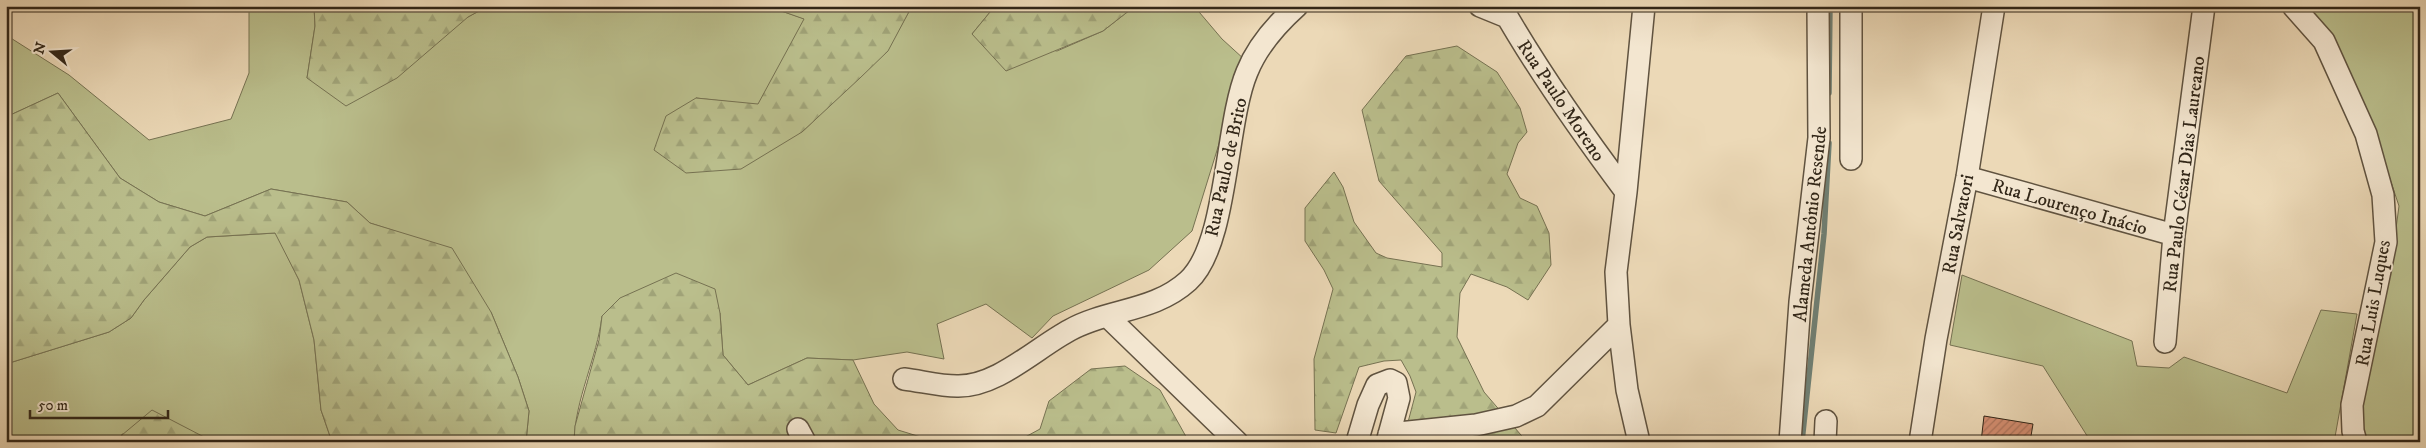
<svg xmlns="http://www.w3.org/2000/svg" width="2426" height="448" font-family="'IM FELL DW Pica',serif">
<style>
.grass{fill:#babe8c;stroke:#767252}
.forest{fill:url(#forest-firs);stroke:#767252}
.lines{fill:none;stroke-linecap:round;stroke-linejoin:round}
.stream{stroke:#6f7f73;stroke-width:5.5}
.building{fill:url(#building-hatch);stroke:#312618}
.minor-casing{stroke:#605340;stroke-width:24}
.minor{stroke:#f3e6d0;stroke-width:21}
.labels{text-anchor:middle;stroke-width:4;stroke-linejoin:round;paint-order:stroke}
.street-label{font-size:19px;fill:#312618;stroke:#f3e6d0}
</style>
<defs>
<pattern id="forest-firs" width="22" height="20" patternUnits="userSpaceOnUse" patternTransform="scale(1.25)"><rect width="22" height="20" fill="#babe8c"/><path d="M5 1l3.5 6h-7zM16 11l3.5 6h-7z" fill="#a0a378"/></pattern>
<pattern id="building-hatch" width="6" height="6" patternUnits="userSpaceOnUse" patternTransform="scale(1.25)"><rect width="6" height="6" fill="#d48f72"/><path d="M-1 1l2-2M0 6l6-6M5 7l2-2" fill="none" stroke="#ad755d"/></pattern>
</defs>
<rect width="100%" height="100%" fill="#ecd9b7"/>
<filter id="stains"><feTurbulence type="fractalNoise" baseFrequency=".004" numOctaves="4"/><feColorMatrix values="0 0 0 0 .2 0 0 0 0 .09 0 0 0 0 .02 0 0 0 .5 -.17"/></filter>
<radialGradient id="worn" r=".72"><stop offset=".6" stop-color="#630" stop-opacity="0"/><stop offset="1" stop-color="#630" stop-opacity=".3"/></radialGradient>
<path class="grass" d="M249 6H314L315 26 307 78 468 17 488 6H767L805 19 758 105 696 98 802 132 887 51 912 6H995L972 34 1057 51 1103 31 1135 6H1194L1222 39 1245 60 1192 231 1149 270 1053 316 1032 338 986 304 937 324 944 359 907 352 853 360 807 358 748 385 723 355 720 313 602 316C597 358 575 399 574 442H526L529 411 518 377 491 312 407 235 370 223 347 202 271 189 205 216 159 202 120 178 58 93 6 117V35L69 75 149 140 231 119 249 73Z
M2304 6H2420V442H2364L2360 419 2389 281 2399 206 2372 125Z
M276 233 299 280 314 340 321 410 332 442H208L206 438 122 434 119 442H6V364L109 332 131 318 144 300 190 247 207 237Z
M1962 275 2132 341 2137 366 2169 368 2184 357 2287 393 2321 310 2357 314 2335 437 2338 442H2091L2043 366 1950 345Z"/>
<path class="forest" d="M314 6H488L468 17 397 78 346 106 307 78 315 26Z
M767 6H912L888 51 860 78 802 132 741 169 686 173 654 150 666 116 696 98 758 104 804 19Z
M995 6H1135L1103 31 1006 71 972 34Z
M1457 46 1497 72 1520 108 1527 132 1518 143 1507 174 1520 198 1537 206 1549 233 1551 265 1528 300 1507 287 1471 274 1460 293 1457 337 1484 392 1527 442H1405L1403 441 1416 392 1410 376 1401 360 1384 361 1359 367 1336 433 1315 430 1314 359 1333 289 1324 270 1305 241V208L1334 172 1343 187 1354 222 1376 253 1387 258 1442 267V253L1379 181 1362 110 1406 56Z
M58 93 120 178 159 202 205 216 271 189 347 202 370 223 452 248 491 312 518 377 529 411 526 442H332L321 410 314 340 299 280 275 233 207 237 190 247 144 300 131 318 109 332 6 364V117Z
M676 273 715 289 720 313 723 355 748 385 807 358 853 360 874 404 898 430 937 442H574L575 426 599 340 602 316 620 298Z
M1125 366 1160 390 1189 442H1016L1040 429 1049 401 1091 369Z
M152 410 206 438 208 442H119L122 435Z"/>
<g class="lines">
<path class="stream" d="M1829 93 1830 6
M1802 442 1824 234 1829 143"/>
</g>
<path class="building" d="M1984 416 2033 424 2030 442H1981Z"/>
<g class="lines">
<g class="minor-casing">
<path id="minor" d="M1480 6 1507 17
M1501 6C1538 71 1581 132 1626 192
M2293 6 2324 41 2366 134 2383 195 2386 242 2352 405 2353 431 2356 442
M1851 159V6
M1967 177 2174 235
M1108 317 1237 442
M2165 342 2174 235 2204 6
M904 379C921 381 940 386 957 386 997 387 1036 348 1070 330 1108 309 1154 312 1188 281 1228 245 1225 124 1247 72 1257 47 1277 24 1297 6
M798 429 805 442
M1389 434 1476 425 1516 416 1537 406 1619 325
M1357 442 1368 405 1377 385 1390 380 1396 383 1399 398 1387 442
M1639 442 1627 390 1619 325 1616 272 1626 192 1644 6
M1790 442 1800 302 1819 138 1818 6
M1825 442 1826 421
M1920 442 1936 339 1967 177 1994 6"/>
</g>
<use href="#minor" class="minor"/>
</g>
<g class="labels">
<g class="street-label">
<text transform="translate(1562 100) rotate(56)" y="7">Rua Paulo Moreno</text>
<text transform="translate(1225 167) rotate(-78)" y="7">Rua Paulo de Brito</text>
<text transform="translate(2183 174) rotate(-83)" y="7">Rua Paulo César Dias Laureano</text>
<text transform="translate(2070 206) rotate(16)" y="7">Rua Lourenço Inácio</text>
<text transform="translate(1809 224) rotate(-84)" y="7">Alameda Antônio Resende</text>
<text transform="translate(1957 224) rotate(-79)" y="7">Rua Salvatori</text>
<text transform="translate(2372 303) rotate(-80)" y="7">Rua Luis Luques</text>
</g>
</g>
<rect width="2426" height="448" fill="none" stroke="#ecd9b7" stroke-width="25"/>
<rect x="8" y="8" width="2411" height="433" fill="none" stroke="#312618" stroke-width="2.5"/>
<rect x="12" y="12" width="2401" height="423" fill="none" stroke="#312618"/>
<g transform="translate(52 52) rotate(288)" stroke="#f3e6d0" stroke-width="4" paint-order="stroke">
<path d="M0-4L9 19L0 12L-9 19Z" fill="#312618"/>
<text y="-8" font-size="14" font-weight="bold" text-anchor="middle" fill="#312618">N</text>
</g>
<path d="M30 410v8h138v-8" fill="none" stroke="#312618" stroke-width="2.5"/>
<text x="38" y="410" font-size="15" fill="#312618" stroke="#f3e6d0" stroke-width="4" paint-order="stroke">50 m</text>
<rect width="100%" height="100%" filter="url(#stains)"/>
<rect width="100%" height="100%" fill="url(#worn)"/>
</svg>
